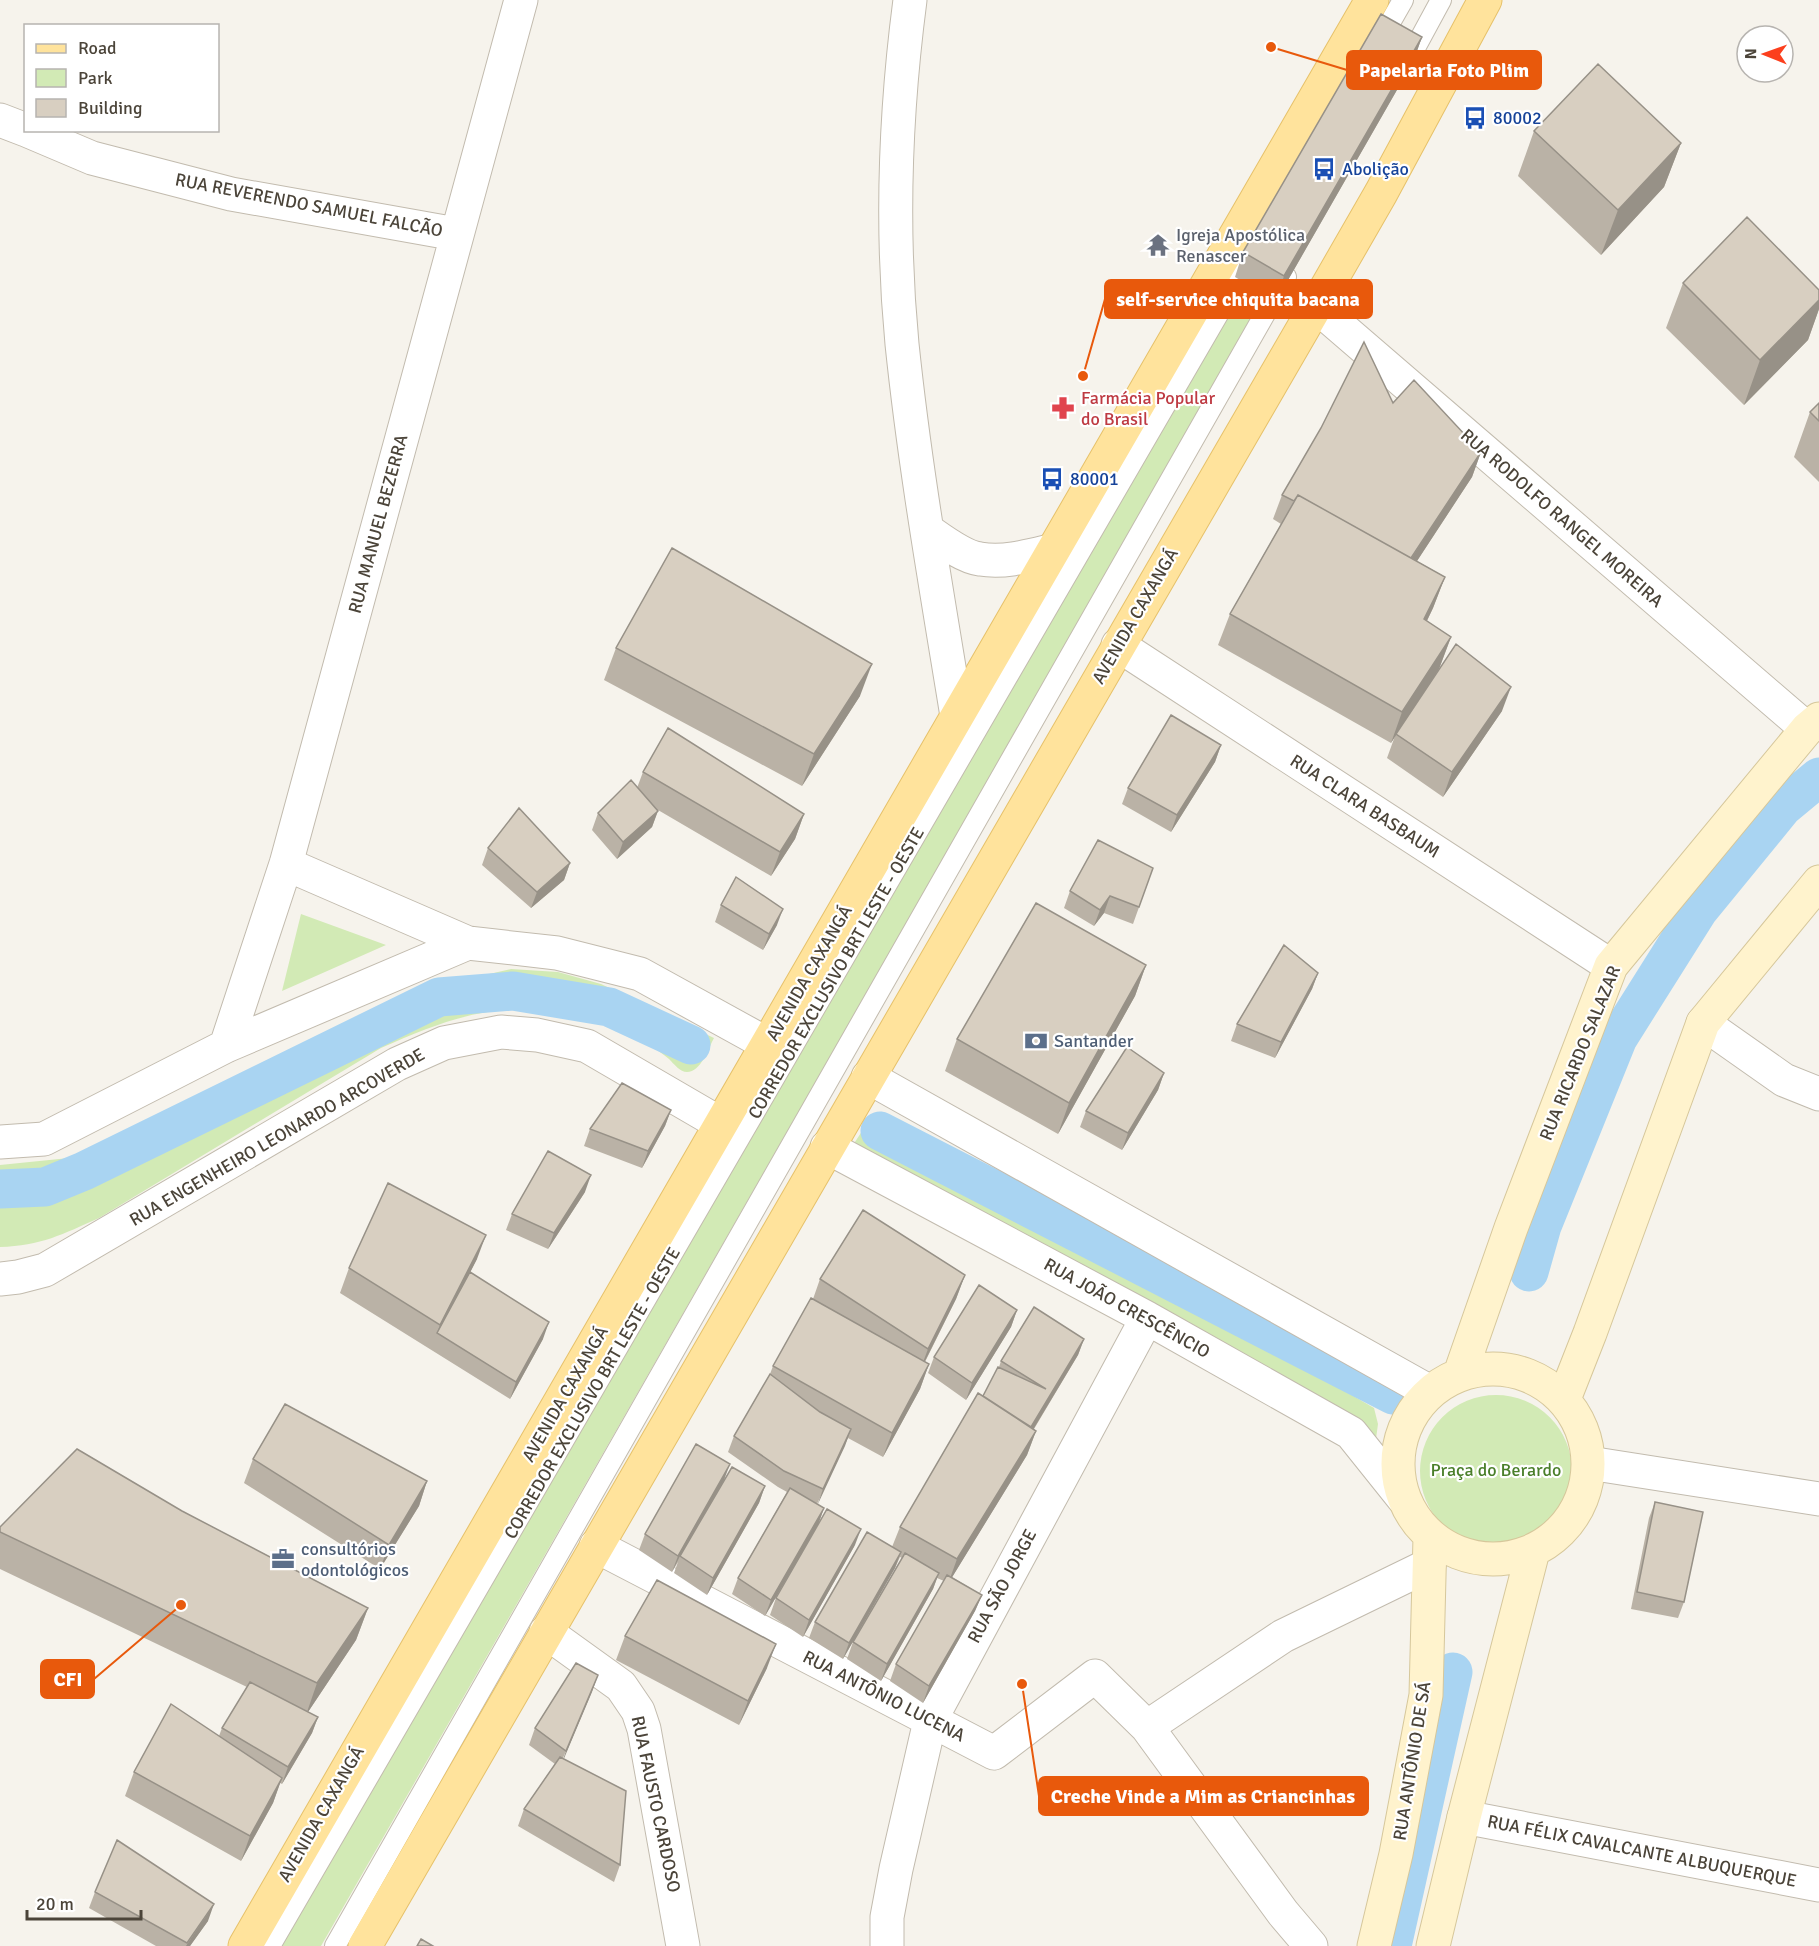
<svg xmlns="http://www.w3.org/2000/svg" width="1819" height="1946" font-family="Signika,sans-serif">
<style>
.green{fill:#d2eab5}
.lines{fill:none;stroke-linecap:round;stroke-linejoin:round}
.canal{stroke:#a9d4f2;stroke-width:39}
.lane-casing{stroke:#c2bbae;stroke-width:22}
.street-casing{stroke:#c2bbae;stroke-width:35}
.secondary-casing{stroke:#d6c79b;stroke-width:35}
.primary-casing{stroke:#e6c16a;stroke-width:35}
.lane{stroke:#fff;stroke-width:20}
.street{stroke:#fff;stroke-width:33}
.secondary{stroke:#fff3cd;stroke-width:33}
.primary{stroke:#ffe39c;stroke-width:33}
.wall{fill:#bab2a6}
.shaded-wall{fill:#979187}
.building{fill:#d8cfc1;stroke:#979187;stroke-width:1.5}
.labels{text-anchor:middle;stroke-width:4.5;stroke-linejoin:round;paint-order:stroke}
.transit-label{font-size:18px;fill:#164399;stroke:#fff;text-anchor:start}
.street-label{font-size:18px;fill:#4b4439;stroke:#fff}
.worship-label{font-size:18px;fill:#5b616d;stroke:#fff;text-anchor:start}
.health-label{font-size:18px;fill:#be3a42;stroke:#fff;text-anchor:start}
.service-label{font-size:18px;fill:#4e5e75;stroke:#fff;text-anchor:start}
.park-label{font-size:18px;fill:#4a7f2a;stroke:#fff}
.leader{fill:none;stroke:#e8590c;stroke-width:2}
.callout-dot{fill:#e8590c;stroke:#fff;stroke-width:2}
.callout{fill:#e8590c;stroke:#e8590c;stroke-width:2}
.callout-label{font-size:20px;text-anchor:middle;font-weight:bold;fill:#fff}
</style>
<rect width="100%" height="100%" fill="#f6f3ec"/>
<path class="green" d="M1241 281 1266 295 321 1946H280Z
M301 914 386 945 282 991Z
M511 969 558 972 601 984 714 1038C708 1049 701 1072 687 1072 680 1072 674 1064 669 1059 655 1047 639 1039 623 1030 611 1023 598 1020 584 1017 505 998 453 1016 381 1048L99 1218C63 1234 41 1246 0 1247V1165L69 1158 93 1149 441 985Z
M872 1116 1374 1408 1378 1424 1375 1446 853 1145Z
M1420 1471a76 76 0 1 1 152 0a76 76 0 1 1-152 0Z"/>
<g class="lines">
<path class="canal" d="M880 1131 1393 1395
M0 1189 45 1187 84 1171 439 997 513 991 609 1007 691 1045
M1529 1272 1542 1226 1618 1038 1698 911 1783 807 1819 777
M1392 1946 1453 1672"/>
<g class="lane-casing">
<path id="lane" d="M1379 42 1403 0
M1408 61 1441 0
M270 1946 1252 256
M335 1946 1286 277"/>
</g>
<g class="street-casing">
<path id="street" d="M910 0C895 114 891 230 902 344 915 469 937 593 957 716
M0 120 26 130
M26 130 92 158 231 194 456 234
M1316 306 1807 729
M927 530C940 539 963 557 980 559 1005 563 1029 556 1054 550
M1118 645 1611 966
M286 864 468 943
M1703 1023 1784 1080 1819 1094
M226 1046 286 864 521 0
M868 1077 1430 1392
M0 1142 44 1139 226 1046 468 943 557 953 640 974 767 1044
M827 1147 1147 1318 1351 1433 1403 1498
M0 1279 18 1277 45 1270 397 1064 444 1043 501 1032 537 1035 587 1046 721 1124
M1589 1463 1819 1499
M596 1546 994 1753 1095 1676 1147 1727 1283 1913 1311 1946
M546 1632 621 1686 638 1711 644 1729 683 1946
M1147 1727 1283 1636 1429 1565
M1464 1817 1819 1885
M887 1946V1917L896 1869 930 1721 1147 1318"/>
</g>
<g class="secondary-casing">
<path id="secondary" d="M1398 1464a95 95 0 1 1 190 0a95 95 0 1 1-190 0Z
M1460 1374 1511 1228 1611 966 1807 729 1819 719
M1564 1399 1590 1333 1703 1023 1819 882
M1374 1946 1396 1854 1426 1695 1430 1537
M1433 1946 1464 1817 1533 1551"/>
</g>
<g class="primary-casing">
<path id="primary" d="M245 1946 1372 0
M365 1946 1316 306 1381 193 1485 0"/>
</g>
<use href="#lane" class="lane"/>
<use href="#street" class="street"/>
<use href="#secondary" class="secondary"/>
<use href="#primary" class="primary"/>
</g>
<path class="wall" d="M1422 37 1413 62 1276 301 1235 277 1243 252Z
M1534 131 1681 143 1664 187 1601 255 1518 176Z
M1683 283 1819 290V309L1808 340 1744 405 1666 328Z
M1393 403 1481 452 1472 477 1417 561 1445 577 1433 608 1427 621 1451 637 1439 669 1415 706 1502 711 1443 797 1387 758 1395 736 1391 743 1218 645 1230 614 1281 524 1273 519 1282 495Z
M1819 403V482L1794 457 1810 412Z
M616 648 860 696 802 786 604 680Z
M1221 745 1215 762 1171 832 1122 804 1128 788Z
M643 772 804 814 795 839 771 876 658 810 652 827 617 859 592 830 598 813 637 788Z
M488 848 570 863 564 880 531 908 482 865Z
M1153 868 1133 924 1104 913 1094 926 1064 908 1070 891Z
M721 905 777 925 763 950 715 922Z
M1146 965 1135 996 1058 1134 945 1071 957 1039Z
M1318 973 1312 989 1275 1058 1231 1041 1237 1024Z
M1164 1073 1158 1090 1122 1150 1080 1127 1086 1111Z
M671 1110 665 1126 642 1168 584 1146 590 1129Z
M585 1192 548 1249 506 1230 512 1214Z
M477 1259 470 1272 543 1339 510 1399 340 1293 349 1268Z
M965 1275 956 1299 925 1362 929 1364 920 1389 883 1457 848 1438 817 1504 824 1508 818 1525 765 1616 732 1594 738 1578 787 1492 778 1487 728 1452 734 1436 770 1374 773 1366 813 1299 820 1279Z
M1017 1310 1011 1327 966 1400 928 1373 934 1357Z
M1084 1339 1078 1355 1034 1429 1036 1431 1027 1455 952 1577 982 1595 975 1611 923 1703 890 1681 896 1664 944 1581 937 1578 933 1589 881 1681 847 1659 853 1642 902 1558 900 1557 895 1568 843 1659 809 1638 815 1622 892 1547 900 1527 983 1396 999 1367 1001 1361Z
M253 1459 427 1481 419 1506 380 1569 244 1483Z
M725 1478 765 1486 759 1503 707 1595 674 1573 678 1562 672 1572 639 1550 645 1534Z
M1655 1502 1684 1602 1678 1618 1631 1609 1649 1518Z
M182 1511 368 1608 356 1640 308 1712 318 1717 312 1733 282 1784 280 1783 273 1803 241 1861 125 1796 134 1772 219 1736 222 1728 247 1687 0 1569V1527Z
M855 1545 803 1637 770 1615 776 1598Z
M625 1636 767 1668 739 1725 616 1660Z
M598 1675 563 1758 620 1865 614 1882 518 1826 524 1809 555 1764 529 1745 535 1728Z
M95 1892 208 1921 190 1946H156L89 1908Z"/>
<path class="shaded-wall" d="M1422 37 1413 62 1276 301 1284 276Z
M1681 143 1664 187 1601 255 1618 210Z
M1819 300V309L1808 340 1744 405 1760 360Z
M1481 452 1472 477 1400 587 1409 562Z
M1445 577 1433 608 1412 651 1424 619Z
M1451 637 1439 669 1391 743 1402 712Z
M872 664 860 696 802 786 814 754Z
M1511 687 1502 711 1443 797 1452 772Z
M1221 745 1215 762 1171 832 1177 815Z
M658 811 652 827 617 859 623 842Z
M804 814 795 839 771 876 780 852Z
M570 863 564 880 531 908 537 892Z
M1110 896 1104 913 1094 926 1100 910Z
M783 909 777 925 763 950 769 934Z
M1146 965 1135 996 1058 1134 1069 1103Z
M1318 973 1312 989 1275 1058 1281 1042Z
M1164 1073 1158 1090 1122 1150 1128 1133Z
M671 1110 665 1126 642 1168 648 1151Z
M591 1175 585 1192 548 1249 554 1233Z
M486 1235 477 1259 439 1334 437 1333 431 1349 440 1325Z
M965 1275 956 1299 919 1373 928 1349Z
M1017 1310 1011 1327 966 1400 972 1383Z
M549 1322 543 1339 510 1399 516 1382Z
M1084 1339 1078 1355 1025 1443 1031 1427Z
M929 1364 920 1389 883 1457 892 1433Z
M851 1429 845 1446 817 1506 823 1489Z
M1036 1431 1027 1455 948 1584 957 1559Z
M730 1464 724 1480 680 1556 672 1572 678 1556Z
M427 1481 419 1506 380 1569 389 1545Z
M765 1486 759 1503 707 1595 713 1578Z
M824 1508 818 1525 765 1616 771 1600Z
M861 1529 855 1545 803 1637 809 1620Z
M901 1552 895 1568 843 1659 849 1643Z
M939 1573 933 1589 881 1681 887 1664Z
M982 1595 975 1611 923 1703 929 1686Z
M368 1608 356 1640 306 1715 317 1683Z
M776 1644 767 1668 739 1725 748 1701Z
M598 1675 592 1692 560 1768 566 1751Z
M318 1717 312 1733 282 1784 288 1767Z
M282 1778 273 1803 241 1861 250 1836Z
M214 1904 208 1921 190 1946H186Z"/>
<path class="building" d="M1381 14 1422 37 1284 276 1243 252Z
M1598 64 1681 143 1618 210 1534 131Z
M1747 217 1819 290V300L1760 360 1683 283Z
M1364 342 1393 403 1414 380 1481 452 1411 558 1298 495 1294 501 1282 495 1321 428Z
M1819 403V421L1810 412Z
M1298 495 1445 577 1424 619 1451 637 1402 712 1230 614Z
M672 548 872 664 814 754 616 648Z
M1456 644 1511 687 1452 772 1396 734Z
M1171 715 1221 745 1177 815 1128 788Z
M668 728 804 814 780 852 643 772Z
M631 780 658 811 623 842 598 813Z
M519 808 570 863 537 892 488 848Z
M1098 840 1153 868 1139 907 1110 896 1100 910 1070 891Z
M736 877 783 909 769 934 721 905Z
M1036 903 1146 965 1069 1103 957 1039Z
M1284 945 1318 973 1281 1042 1237 1024Z
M1127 1047 1164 1073 1128 1133 1086 1111Z
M622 1083 671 1110 648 1151 590 1129Z
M548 1151 591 1175 554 1233 512 1214Z
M388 1183 486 1235 440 1325 349 1268Z
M863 1210 965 1275 928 1349 820 1279Z
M470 1272 549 1322 516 1382 437 1333Z
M979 1285 1017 1310 972 1383 934 1357Z
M811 1298 929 1364 892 1433 773 1366Z
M1034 1307 1084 1339 1031 1427 983 1396 998 1367 1046 1389 1001 1361Z
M770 1374 820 1412 851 1429 823 1489 784 1471 734 1436Z
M978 1393 1036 1431 957 1559 900 1527Z
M285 1404 427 1481 389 1545 253 1459Z
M696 1444 730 1464 678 1556 645 1534Z
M77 1449 182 1511 368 1608 317 1683 0 1532V1527Z
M732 1467 765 1486 713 1578 680 1556Z
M790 1488 824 1508 771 1600 738 1578Z
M1655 1502 1703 1512 1684 1602 1637 1592Z
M827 1509 861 1529 809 1620 776 1598Z
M867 1532 901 1552 849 1643 815 1622Z
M905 1553 939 1573 887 1664 853 1642Z
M947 1575 982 1595 929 1686 896 1664Z
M657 1580 776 1644 748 1701 625 1636Z
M576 1663 598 1675 566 1751 535 1728Z
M250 1682 318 1717 288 1767 222 1728Z
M171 1704 282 1778 250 1836 134 1772Z
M560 1757 626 1791 620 1865 524 1809Z
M117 1840 214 1904 187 1943 95 1892Z
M421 1939 433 1946H417Z"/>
<defs>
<g id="bus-bare" transform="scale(1.8)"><path d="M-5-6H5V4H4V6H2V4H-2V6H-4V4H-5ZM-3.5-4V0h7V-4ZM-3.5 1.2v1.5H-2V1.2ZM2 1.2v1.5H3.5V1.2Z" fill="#1a4fb4" stroke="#fff" stroke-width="2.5" paint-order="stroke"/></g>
<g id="temple-bare" transform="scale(1.8)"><path d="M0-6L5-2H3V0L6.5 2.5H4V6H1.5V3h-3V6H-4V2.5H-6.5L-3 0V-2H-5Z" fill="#6b7280" stroke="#fff" stroke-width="2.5" paint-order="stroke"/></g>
<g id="pharmacy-bare" transform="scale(1.8)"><path d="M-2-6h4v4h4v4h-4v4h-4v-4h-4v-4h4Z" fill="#e0444e" stroke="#fff" stroke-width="2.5" paint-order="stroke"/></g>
<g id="bank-bare" transform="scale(1.8)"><path d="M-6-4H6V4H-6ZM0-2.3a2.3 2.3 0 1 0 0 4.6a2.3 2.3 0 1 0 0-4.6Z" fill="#5c6f8a" stroke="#fff" stroke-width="2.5" paint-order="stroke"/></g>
<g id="office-bare" transform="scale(1.8)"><path d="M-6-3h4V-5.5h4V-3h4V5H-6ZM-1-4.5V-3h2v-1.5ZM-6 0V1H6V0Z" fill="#5c6f8a" stroke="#fff" stroke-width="2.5" paint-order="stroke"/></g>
</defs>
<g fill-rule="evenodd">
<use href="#bus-bare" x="1475" y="118"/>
<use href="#bus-bare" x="1324" y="169"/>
<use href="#temple-bare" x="1158" y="245"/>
<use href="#pharmacy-bare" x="1063" y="408"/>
<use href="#bus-bare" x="1052" y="479"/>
<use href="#bank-bare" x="1036" y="1041"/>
<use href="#office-bare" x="283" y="1559"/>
</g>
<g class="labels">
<g class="transit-label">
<text x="1493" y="124">80002</text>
<text x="1342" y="175">Abolição</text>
<text x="1070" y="485">80001</text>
</g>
<g class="street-label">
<text transform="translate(309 205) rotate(11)" y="6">RUA REVERENDO SAMUEL FALCÃO</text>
<text transform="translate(1562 518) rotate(41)" y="6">RUA RODOLFO RANGEL MOREIRA</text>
<text transform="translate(378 524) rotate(-75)" y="6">RUA MANUEL BEZERRA</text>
<text transform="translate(1135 616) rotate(-60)" y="6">AVENIDA CAXANGÁ</text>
<text transform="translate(1365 806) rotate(33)" y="6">RUA CLARA BASBAUM</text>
<text transform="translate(809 973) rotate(-60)" y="6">AVENIDA CAXANGÁ</text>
<text transform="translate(836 973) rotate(-60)" y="6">CORREDOR EXCLUSIVO BRT LESTE - OESTE</text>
<text transform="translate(1580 1053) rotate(-68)" y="6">RUA RICARDO SALAZAR</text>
<text transform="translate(277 1137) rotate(-30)" y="6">RUA ENGENHEIRO LEONARDO ARCOVERDE</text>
<text transform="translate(1127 1308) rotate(29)" y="6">RUA JOÃO CRESCÊNCIO</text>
<text transform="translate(592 1393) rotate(-60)" y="6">CORREDOR EXCLUSIVO BRT LESTE - OESTE</text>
<text transform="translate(565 1394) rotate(-60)" y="6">AVENIDA CAXANGÁ</text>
<text transform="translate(1002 1586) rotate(-62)" y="6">RUA SÃO JORGE</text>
<text transform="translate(884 1696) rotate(27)" y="6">RUA ANTÔNIO LUCENA</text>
<text transform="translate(1412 1761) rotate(-81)" y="6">RUA ANTÔNIO DE SÁ</text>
<text transform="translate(656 1804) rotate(78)" y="6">RUA FAUSTO CARDOSO</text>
<text transform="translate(321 1814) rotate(-60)" y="6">AVENIDA CAXANGÁ</text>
<text transform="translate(1642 1851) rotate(11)" y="6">RUA FÉLIX CAVALCANTE ALBUQUERQUE</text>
</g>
<g class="worship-label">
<text x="1176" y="241">Igreja Apostólica<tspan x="1176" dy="21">Renascer</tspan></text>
</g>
<g class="health-label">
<text x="1081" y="404">Farmácia Popular<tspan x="1081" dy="21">do Brasil</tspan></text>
</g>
<g class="service-label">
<text x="1054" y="1047">Santander</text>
<text x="301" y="1555">consultórios<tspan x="301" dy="21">odontológicos</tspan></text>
</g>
<g class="park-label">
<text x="1496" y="1476">Praça do Berardo</text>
</g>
</g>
<path class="leader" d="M1271 47L1347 70M1083 376L1105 299M181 1605L94 1679M1022 1684L1039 1796"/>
<g class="callout-dot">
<circle cx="1271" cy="47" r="6"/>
<circle cx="1083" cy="376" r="6"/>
<circle cx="181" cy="1605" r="6"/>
<circle cx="1022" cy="1684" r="6"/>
</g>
<g class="callout">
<rect x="1347" y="51" width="194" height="38" rx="6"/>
<rect x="1105" y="280" width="267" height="38" rx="6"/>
<rect x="41" y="1660" width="53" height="38" rx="6"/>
<rect x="1039" y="1777" width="329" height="38" rx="6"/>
</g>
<g class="callout-label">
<text x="1444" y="77">Papelaria Foto Plim</text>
<text x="1238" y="306">self-service chiquita bacana</text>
<text x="68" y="1686">CFI</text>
<text x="1203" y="1803">Creche Vinde a Mim as Criancinhas</text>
</g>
<rect x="24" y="24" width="195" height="108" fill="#ffffff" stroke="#b7b4b0" stroke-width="1.5"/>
<rect x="36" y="44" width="30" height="9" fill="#ffe39c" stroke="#b7b4b0" stroke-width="1.5"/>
<text x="78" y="54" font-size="18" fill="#4b4439">Road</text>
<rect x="36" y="69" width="30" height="18" fill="#d2eab5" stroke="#b7b4b0" stroke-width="1.5"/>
<text x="78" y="84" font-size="18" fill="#4b4439">Park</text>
<rect x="36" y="99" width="30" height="18" fill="#d8cfc1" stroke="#b7b4b0" stroke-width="1.5"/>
<text x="78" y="114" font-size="18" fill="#4b4439">Building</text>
<g transform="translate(1765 54) rotate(271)"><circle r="28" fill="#ffffff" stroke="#b7b4b0" stroke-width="1.5"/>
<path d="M0-4.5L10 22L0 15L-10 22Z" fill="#fc3f1d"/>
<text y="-9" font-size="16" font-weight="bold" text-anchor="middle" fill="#4b4439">N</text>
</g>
<path d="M27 1910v9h114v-9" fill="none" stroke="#4b4439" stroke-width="3"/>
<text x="36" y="1910" font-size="18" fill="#4b4439" stroke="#ffffff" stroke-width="4.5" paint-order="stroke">20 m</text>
</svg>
